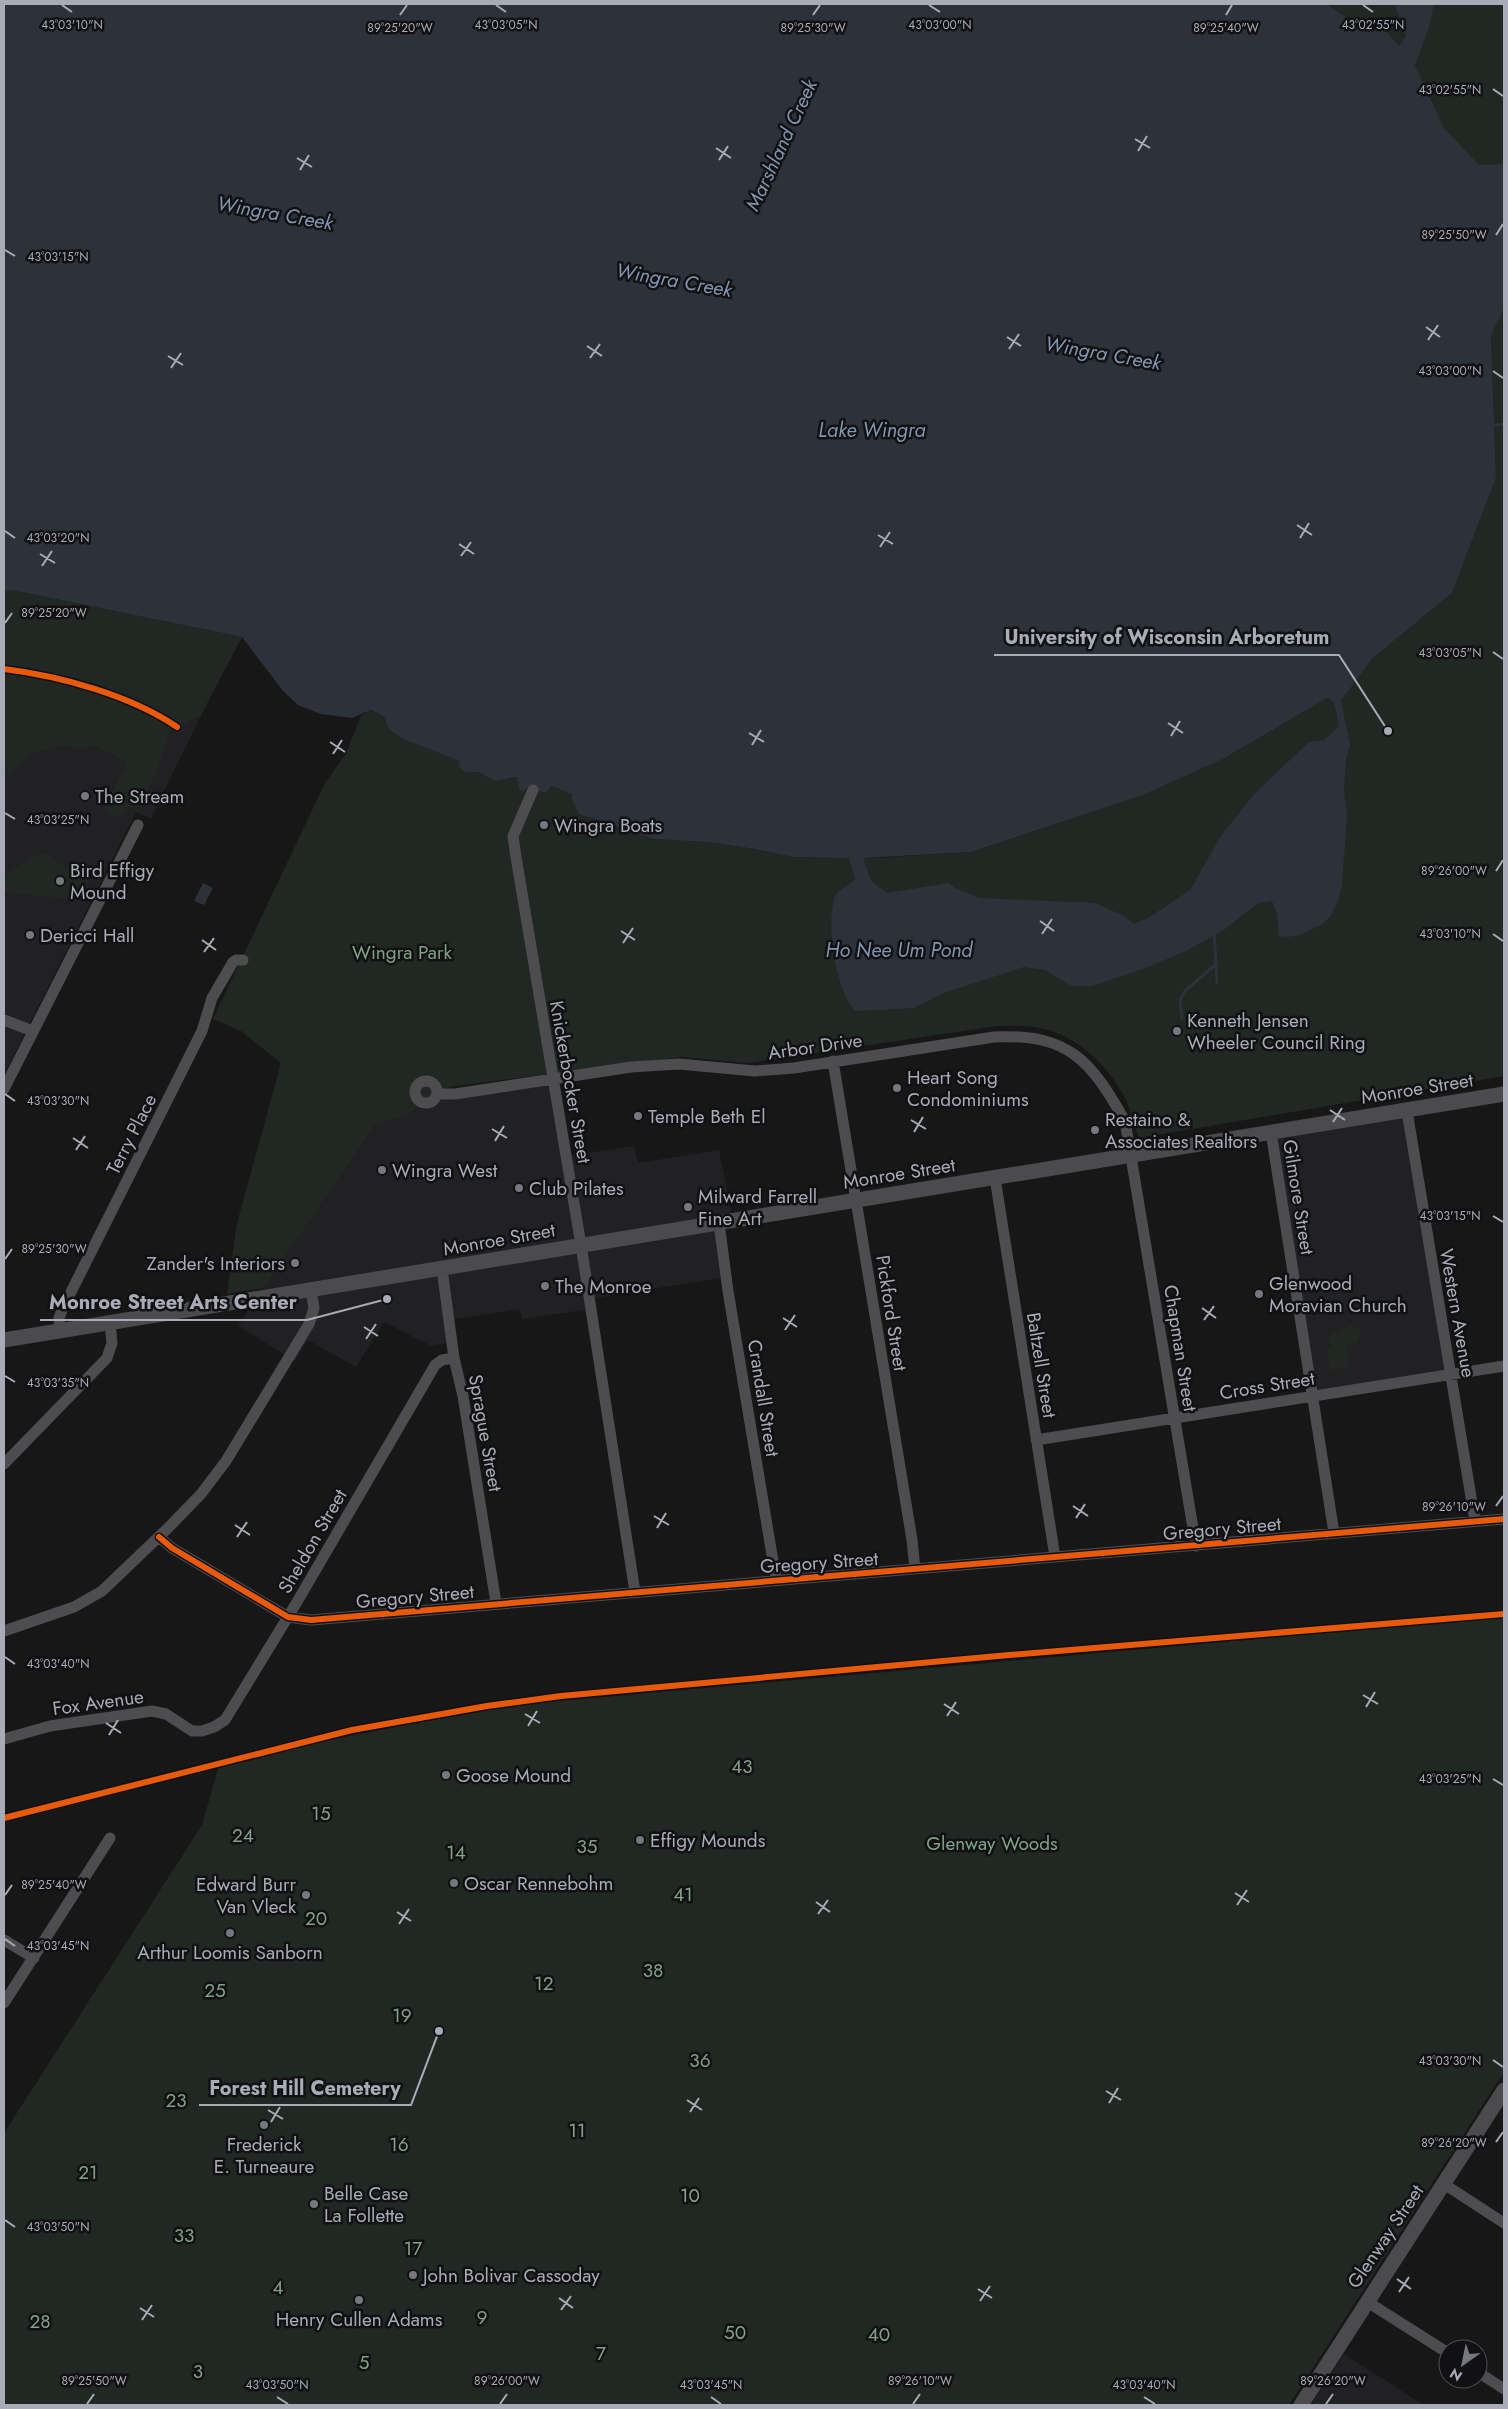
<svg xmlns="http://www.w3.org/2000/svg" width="1508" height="2409" font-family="Jost,sans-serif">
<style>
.built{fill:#212123}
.green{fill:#212722}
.water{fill:#2d323a;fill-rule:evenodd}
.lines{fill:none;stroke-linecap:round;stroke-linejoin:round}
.stream{stroke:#2d323a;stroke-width:3}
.street{stroke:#4d4d50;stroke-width:11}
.secondary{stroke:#4b4b4e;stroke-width:15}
.cycleway-casing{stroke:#111113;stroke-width:9}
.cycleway{stroke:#e8590c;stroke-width:6}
.ticks{fill:none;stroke:#a9abb7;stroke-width:2}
.poi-dot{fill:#76777f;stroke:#111113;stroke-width:2}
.labels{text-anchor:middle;stroke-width:5;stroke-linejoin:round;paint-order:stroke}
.poi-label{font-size:19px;fill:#a9abb7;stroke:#111113;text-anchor:start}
.park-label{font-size:19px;fill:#81a186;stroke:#111113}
.street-label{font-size:19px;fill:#a9abb7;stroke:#111113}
.water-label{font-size:20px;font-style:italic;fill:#8195b0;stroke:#111113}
.ticks-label{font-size:12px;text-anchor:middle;fill:#a9abb7;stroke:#111113;stroke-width:5;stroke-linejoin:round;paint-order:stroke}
.leader{fill:none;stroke:#a9abb7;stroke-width:2}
.callout-dot{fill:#a9abb7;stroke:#111113;stroke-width:2}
.callout-label{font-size:20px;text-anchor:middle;font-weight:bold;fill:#a9abb7;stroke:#111113;stroke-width:5;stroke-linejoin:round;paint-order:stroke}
</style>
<rect width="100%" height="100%" fill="#171717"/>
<path class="built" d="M4 592 208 701 151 818 136 812 4 1075Z
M552 1080 566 1156 634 1146 638 1163 719 1150 733 1220 720 1223 727 1277 589 1299 591 1309 522 1319 520 1309 449 1320 452 1342 431 1346 384 1322 356 1367 308 1340 295 1361 238 1326 374 1126 409 1114 425 1104 433 1102 438 1097Z
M1407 1111 1451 1373 1313 1396 1271 1132Z
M1344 2354 1394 2386 1424 2405H1311Z"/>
<path class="green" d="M1326 4H1504V164L1479 166 1444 128 1415 65 1384 28 1346 17Z
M1504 308V1076L1139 1138C1134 1125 1131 1110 1125 1098 1106 1062 1073 1032 1033 1027 1021 1025 1009 1026 997 1026L748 1063 681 1057 449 1087 409 1114 374 1126 264 1288 227 1294 237 1223 281 1063 241 1031 213 1019 325 783 345 755 361 716 370 710 385 717 403 739 461 761 466 772H478L494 781 518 777 519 789 527 788 546 793 550 786 572 794 580 814 653 839 707 842 755 849 793 857 874 858 971 852 1143 795 1223 759 1327 698 1341 701 1372 659 1452 593 1496 478 1491 336Z
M12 590 242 637 201 715 168 732 158 768 140 807H129L120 818 103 811 127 763 95 745C75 754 73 742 57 746 47 749 38 753 27 755L15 770 4 777V592Z
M48 854 55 861 90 878 78 901C53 896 29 896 4 892V874L38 855Z
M1351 1325 1358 1328 1361 1333 1357 1343 1346 1346 1349 1367 1331 1371 1327 1349 1334 1348 1329 1342V1336Z
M1504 1617V2072L1289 2405H4V2133L202 1825 218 1769 222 1766C322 1739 424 1721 526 1704Z"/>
<path class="water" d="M4 4H1326L1346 17 1384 28 1399 46 1406 36 1395 4H1434L1428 30 1415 65 1444 128 1479 165 1504 164V308L1491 336 1496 478 1452 593 1372 659 1341 701 1350 745 1346 760 1344 790 1347 815 1342 885 1338 901 1330 917 1321 925 1300 935 1288 937 1279 936 1277 914 1272 901 1258 903 1225 929 1186 951 1143 969 1092 986H1071L1045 970 1024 967 943 993 914 1008 855 1011C836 990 826 927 834 900 836 889 849 887 855 879L849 858 793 857 755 849 707 842 653 839 579 814 572 799V794L551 786 546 793 527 788 523 792 519 789 517 777 494 781 478 772H466L458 766 460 761 403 739 388 728 385 717 371 710 352 718 321 714 298 705 283 691 242 637 12 590 4 592ZM1327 698 1334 702 1339 726 1324 740 1309 742 1255 793 1220 837 1191 889 1150 917 1134 924 1122 915 1095 903 979 898 955 888 949 883 887 893 871 881 863 858 971 852 1143 795 1223 759Z
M203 883 213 888 204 905 194 901Z"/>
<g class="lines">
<path class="stream" d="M1492 426 1504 424
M1214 931 1217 983
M1182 1018 1180 1000 1185 991 1216 964"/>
<path class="street" d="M533 790 513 836 516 857 581 1245 635 1592
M4 1020 33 1031
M833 1061 912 1540 915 1569
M415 1092a11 11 0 1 1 22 0a11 11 0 1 1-22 0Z
M4 1089 138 825
M437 1094H455L631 1067 679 1064 755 1071 794 1068 994 1037C1069 1033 1091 1061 1125 1121L1196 1546
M1407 1111 1475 1521
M1271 1132 1334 1533
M995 1178 1055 1557
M719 1223 728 1291 776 1579
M442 1269 454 1358 463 1396 496 1603
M60 1331 59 1318 62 1310 202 1031 212 998 233 962 236 960H243
M1036 1440 1504 1366
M4 1464 107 1358 112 1343 110 1323
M159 1537 172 1548 288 1617 311 1620 1504 1519
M4 1631 74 1607 102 1591 168 1528 201 1494 226 1461 309 1324 314 1308 311 1290
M4 1739 50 1726 152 1711 166 1714 192 1731H202L214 1727 225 1720 297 1602 435 1365 442 1360 454 1358
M4 1940 34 1958
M4 2003 110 1838
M1444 2184 1504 2223
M1366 2301 1448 2353
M1478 2372 1504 2389"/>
<path class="secondary" d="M4 1340 1504 1094
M1301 2405 1504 2090"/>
<g class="cycleway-casing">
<path id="cycleway" d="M4 669C60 676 130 695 177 727
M159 1537 172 1548 288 1617 311 1620 1504 1519
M4 1818 352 1730 487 1706 561 1696 1009 1655 1504 1614"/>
</g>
<use href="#cycleway" class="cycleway"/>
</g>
<path class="ticks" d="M62 5 72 12M496 5 506 12M929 5 940 12M1363 5 1373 12M400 15 407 5M813 15 820 5M1226 15 1232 5M1493 89 1503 96M1135 139 1150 148M716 148 731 158M1138 151 1147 136M297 158 312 167M719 160 728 146M300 170 309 155M1496 235 1503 224M5 250 15 256M1426 327 1440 337M1007 337 1021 346M1428 340 1438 325M587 346 602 356M1009 349 1019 334M168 356 183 365M590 358 600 344M171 368 181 353M1493 371 1503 378M1297 525 1312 535M5 531 15 538M878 535 893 544M1300 538 1309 523M459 544 474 554M880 547 890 532M40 554 55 563M461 556 471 542M42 566 52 551M5 623 12 613M1493 652 1503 659M1168 723 1183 733M749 733 764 742M1171 736 1180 721M330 742 345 752M752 745 761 730M333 754 342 740M5 813 15 819M1496 871 1503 860M1040 921 1054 931M621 931 635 940M1042 934 1052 919M1493 934 1503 941M202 940 216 950M623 943 633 928M204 952 214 938M5 1094 15 1101M1330 1110 1345 1120M911 1120 926 1129M1333 1122 1342 1108M492 1129 507 1138M914 1132 923 1117M73 1138 88 1148M495 1141 504 1126M76 1150 85 1136M1493 1216 1503 1222M5 1259 12 1249M1202 1308 1216 1318M783 1318 797 1327M1204 1320 1214 1306M364 1327 378 1336M785 1330 795 1315M366 1339 376 1324M5 1376 15 1382M1073 1506 1088 1516M1496 1506 1503 1496M654 1516 669 1525M1076 1518 1085 1504M235 1525 250 1535M657 1528 666 1513M237 1537 247 1522M5 1657 15 1664M1363 1695 1378 1704M944 1704 959 1714M1366 1707 1375 1692M525 1714 540 1723M947 1716 956 1702M106 1723 121 1733M528 1726 537 1711M109 1735 118 1720M1493 1779 1503 1785M1235 1893 1249 1902M5 1895 12 1885M816 1902 830 1912M1237 1905 1247 1890M397 1912 411 1921M818 1914 828 1900M399 1924 409 1909M5 1939 15 1946M1493 2060 1503 2067M1106 2091 1121 2100M687 2100 702 2110M1109 2103 1118 2088M268 2110 283 2119M690 2112 699 2098M271 2122 280 2107M1496 2142 1503 2132M5 2220 15 2227M1397 2279 1411 2289M978 2289 992 2298M1399 2292 1409 2277M559 2298 573 2308M980 2301 990 2286M140 2308 154 2317M561 2310 571 2296M142 2320 152 2305M277 2397 288 2404M711 2397 721 2404M1144 2397 1155 2404M87 2404 94 2394M500 2404 507 2394M913 2404 920 2394M1326 2404 1333 2394"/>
<g class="poi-dot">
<circle cx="85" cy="796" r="5"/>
<circle cx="544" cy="825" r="5"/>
<circle cx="60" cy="881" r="5"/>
<circle cx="30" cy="935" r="5"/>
<circle cx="1177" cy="1031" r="5"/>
<circle cx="897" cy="1088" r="5"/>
<circle cx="638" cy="1116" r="5"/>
<circle cx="1095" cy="1130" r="5"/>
<circle cx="382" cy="1170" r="5"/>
<circle cx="519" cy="1188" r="5"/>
<circle cx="688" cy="1207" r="5"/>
<circle cx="295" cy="1263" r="5"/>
<circle cx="545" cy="1286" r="5"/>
<circle cx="1259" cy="1294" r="5"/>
<circle cx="446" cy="1775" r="5"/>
<circle cx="640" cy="1840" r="5"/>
<circle cx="454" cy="1883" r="5"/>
<circle cx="306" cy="1895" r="5"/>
<circle cx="230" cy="1933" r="5"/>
<circle cx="264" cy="2125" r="5"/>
<circle cx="314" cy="2204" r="5"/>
<circle cx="413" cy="2275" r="5"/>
<circle cx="359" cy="2300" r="5"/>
</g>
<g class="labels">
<g class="poi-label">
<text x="95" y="803">The Stream</text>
<text x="554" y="832">Wingra Boats</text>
<text x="70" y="877">Bird Effigy<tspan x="70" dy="22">Mound</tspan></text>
<text x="40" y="942">Dericci Hall</text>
<text x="1187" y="1027">Kenneth Jensen<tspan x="1187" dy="22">Wheeler Council Ring</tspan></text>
<text x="907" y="1084">Heart Song<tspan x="907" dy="22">Condominiums</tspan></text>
<text x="648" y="1123">Temple Beth El</text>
<text x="1105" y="1126">Restaino &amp;<tspan x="1105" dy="22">Associates Realtors</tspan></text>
<text x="392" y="1177">Wingra West</text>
<text x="529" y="1195">Club Pilates</text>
<text x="698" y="1203">Milward Farrell<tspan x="698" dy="22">Fine Art</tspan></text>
<text x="285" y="1270" text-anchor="end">Zander's Interiors</text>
<text x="1269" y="1290">Glenwood<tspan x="1269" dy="22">Moravian Church</tspan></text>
<text x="555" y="1293">The Monroe</text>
<text x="456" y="1782">Goose Mound</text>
<text x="650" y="1847">Effigy Mounds</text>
<text x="464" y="1890">Oscar Rennebohm</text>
<text x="296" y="1891" text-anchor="end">Edward Burr<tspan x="296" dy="22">Van Vleck</tspan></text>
<text x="230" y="1959" text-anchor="middle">Arthur Loomis Sanborn</text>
<text x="264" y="2151" text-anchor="middle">Frederick<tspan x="264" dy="22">E. Turneaure</tspan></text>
<text x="324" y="2200">Belle Case<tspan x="324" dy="22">La Follette</tspan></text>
<text x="423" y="2282">John Bolivar Cassoday</text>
<text x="359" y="2326" text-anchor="middle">Henry Cullen Adams</text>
</g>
<g class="park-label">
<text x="402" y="959">Wingra Park</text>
<text x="742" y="1773">43</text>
<text x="321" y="1820">15</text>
<text x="243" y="1842">24</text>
<text x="992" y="1850">Glenway Woods</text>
<text x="587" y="1853">35</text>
<text x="456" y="1859">14</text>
<text x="683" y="1901">41</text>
<text x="316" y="1925">20</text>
<text x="653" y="1977">38</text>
<text x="544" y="1990">12</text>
<text x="215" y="1997">25</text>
<text x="402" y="2022">19</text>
<text x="700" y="2067">36</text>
<text x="176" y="2107">23</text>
<text x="577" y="2137">11</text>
<text x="399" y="2151">16</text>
<text x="88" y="2179">21</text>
<text x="690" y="2202">10</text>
<text x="184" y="2242">33</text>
<text x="413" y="2255">17</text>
<text x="278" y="2294">4</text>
<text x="482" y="2324">9</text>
<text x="40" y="2328">28</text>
<text x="735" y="2339">50</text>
<text x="879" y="2341">40</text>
<text x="601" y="2360">7</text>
<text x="364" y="2369">5</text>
<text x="198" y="2378">3</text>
</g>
<g class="street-label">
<text transform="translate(815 1046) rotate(-8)" y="7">Arbor Drive</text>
<text transform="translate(571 1082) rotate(80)" y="7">Knickerbocker Street</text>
<text transform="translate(1417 1088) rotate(-9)" y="7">Monroe Street</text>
<text transform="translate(131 1134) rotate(-63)" y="7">Terry Place</text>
<text transform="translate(899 1173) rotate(-9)" y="7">Monroe Street</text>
<text transform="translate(1299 1197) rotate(81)" y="7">Gilmore Street</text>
<text transform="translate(499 1239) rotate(-10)" y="7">Monroe Street</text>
<text transform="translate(892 1313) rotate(81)" y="7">Pickford Street</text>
<text transform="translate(1458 1313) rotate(80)" y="7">Western Avenue</text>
<text transform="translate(1181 1348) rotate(81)" y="7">Chapman Street</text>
<text transform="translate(1042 1365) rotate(81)" y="7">Baltzell Street</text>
<text transform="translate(1267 1385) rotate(-9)" y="7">Cross Street</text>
<text transform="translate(764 1398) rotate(81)" y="7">Crandall Street</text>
<text transform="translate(486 1433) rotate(80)" y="7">Sprague Street</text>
<text transform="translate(1222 1528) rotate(-5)" y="7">Gregory Street</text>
<text transform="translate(312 1541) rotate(-60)" y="7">Sheldon Street</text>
<text transform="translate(819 1562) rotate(-4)" y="7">Gregory Street</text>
<text transform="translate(415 1596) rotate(-5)" y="7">Gregory Street</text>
<text transform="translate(98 1702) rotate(-8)" y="7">Fox Avenue</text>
<text transform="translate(1385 2236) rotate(-56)" y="7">Glenway Street</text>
</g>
<g class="water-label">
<text transform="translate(781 145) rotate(-65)" y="7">Marshland Creek</text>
<text transform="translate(275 213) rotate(10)" y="7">Wingra Creek</text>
<text transform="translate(674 280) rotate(10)" y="7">Wingra Creek</text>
<text transform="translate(1103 353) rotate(10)" y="7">Wingra Creek</text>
<text x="872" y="437">Lake Wingra</text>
<text x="899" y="957">Ho Nee Um Pond</text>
</g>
</g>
<g class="ticks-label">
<text x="72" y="29">43°03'10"N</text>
<text x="506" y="29">43°03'05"N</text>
<text x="1373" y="29">43°02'55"N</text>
<text x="940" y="29">43°03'00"N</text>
<text x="400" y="32">89°25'20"W</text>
<text x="813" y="32">89°25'30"W</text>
<text x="1226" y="32">89°25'40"W</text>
<text x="1450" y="94">43°02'55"N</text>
<text x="1454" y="239">89°25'50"W</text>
<text x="58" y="261">43°03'15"N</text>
<text x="1450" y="375">43°03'00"N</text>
<text x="58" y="542">43°03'20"N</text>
<text x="54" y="617">89°25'20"W</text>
<text x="1450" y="657">43°03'05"N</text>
<text x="58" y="824">43°03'25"N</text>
<text x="1454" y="875">89°26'00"W</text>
<text x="1450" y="938">43°03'10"N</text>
<text x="58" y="1105">43°03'30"N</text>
<text x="1450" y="1220">43°03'15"N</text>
<text x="54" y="1253">89°25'30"W</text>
<text x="58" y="1387">43°03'35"N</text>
<text x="1454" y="1511">89°26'10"W</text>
<text x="58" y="1668">43°03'40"N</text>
<text x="1450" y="1783">43°03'25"N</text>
<text x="54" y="1889">89°25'40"W</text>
<text x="58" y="1950">43°03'45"N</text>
<text x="1450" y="2065">43°03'30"N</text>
<text x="1454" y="2147">89°26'20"W</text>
<text x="58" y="2231">43°03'50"N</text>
<text x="94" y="2385">89°25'50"W</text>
<text x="507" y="2385">89°26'00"W</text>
<text x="920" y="2385">89°26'10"W</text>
<text x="1333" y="2385">89°26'20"W</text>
<text x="277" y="2389">43°03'50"N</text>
<text x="711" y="2389">43°03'45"N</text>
<text x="1144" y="2389">43°03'40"N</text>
</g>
<path class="leader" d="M1388 731L1339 655H994M387 1299L307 1320H40M439 2031L411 2105H199"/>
<g class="callout-dot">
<circle cx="1388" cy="731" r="5"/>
<circle cx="387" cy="1299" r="5"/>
<circle cx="439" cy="2031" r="5"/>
</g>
<g class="callout-label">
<text x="1167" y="644">University of Wisconsin Arboretum</text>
<text x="173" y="1309">Monroe Street Arts Center</text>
<text x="305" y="2095">Forest Hill Cemetery</text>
</g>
<rect width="1508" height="2409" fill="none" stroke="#a9abb7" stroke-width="10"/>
<g transform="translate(1463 2364) rotate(213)"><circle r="24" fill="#111113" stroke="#4e4f55"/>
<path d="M0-4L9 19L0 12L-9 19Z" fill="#76777f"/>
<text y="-8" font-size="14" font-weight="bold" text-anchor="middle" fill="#a9abb7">N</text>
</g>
</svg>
